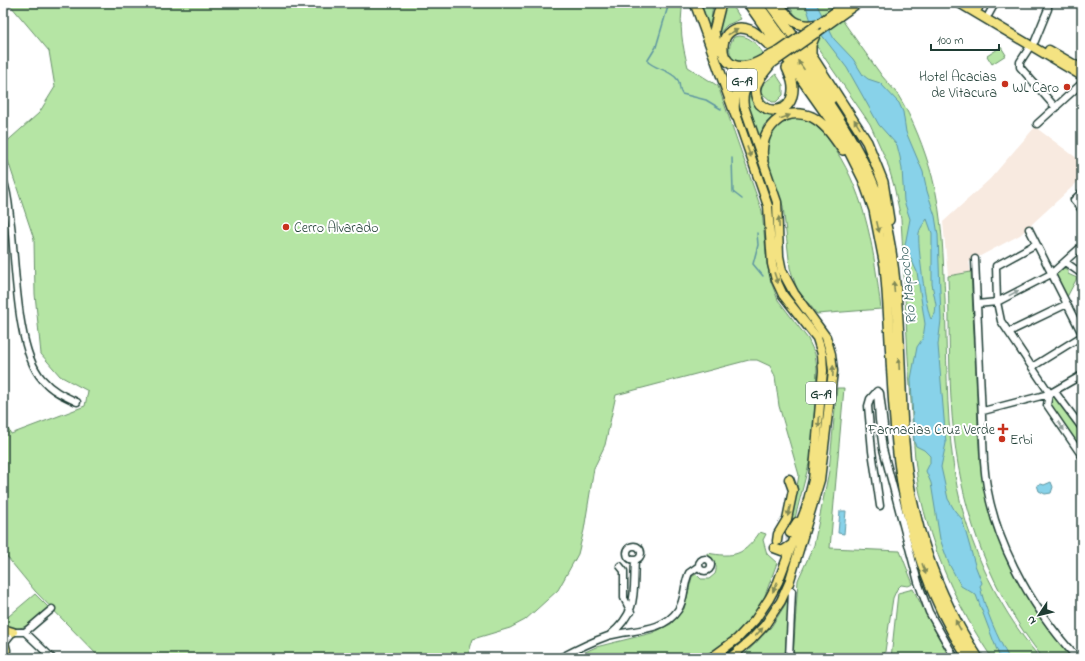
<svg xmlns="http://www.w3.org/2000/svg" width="1085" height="661" font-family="'Indie Flower',sans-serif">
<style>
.built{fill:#f8eae0}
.green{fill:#b5e5a4;stroke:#6a916c}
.water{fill:#88d2e9;stroke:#5e96a1;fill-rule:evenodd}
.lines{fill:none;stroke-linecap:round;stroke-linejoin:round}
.stream{stroke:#5e96a1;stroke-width:1.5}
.major-tunnel{stroke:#d2d8d6;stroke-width:8;stroke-dasharray:8 4;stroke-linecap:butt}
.minor-casing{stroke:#1f3d34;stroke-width:9}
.major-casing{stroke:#1f3d34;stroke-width:11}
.highway-casing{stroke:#1f3d34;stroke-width:12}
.minor{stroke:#fff;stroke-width:6}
.major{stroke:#f4e382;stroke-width:8}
.highway{stroke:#f4e382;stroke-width:9}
.major-bridge-casing{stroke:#1f3d34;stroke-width:11;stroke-linecap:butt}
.highway-bridge-casing{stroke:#1f3d34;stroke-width:12;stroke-linecap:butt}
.major-bridge{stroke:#f4e382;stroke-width:8}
.highway-bridge{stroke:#f4e382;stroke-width:9}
.oneway{fill:#7f8857}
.oneway2{fill:#8f9e9a}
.poi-dot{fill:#c8321e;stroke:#fff;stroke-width:1.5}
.labels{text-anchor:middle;stroke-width:4;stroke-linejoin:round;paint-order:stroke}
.shield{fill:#fff;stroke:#627771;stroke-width:1}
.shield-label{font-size:13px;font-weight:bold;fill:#1f3d34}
.poi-label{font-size:14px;fill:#1f3d34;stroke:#fff;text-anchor:end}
.water-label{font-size:15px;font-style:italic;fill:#396261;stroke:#fff}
</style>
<rect width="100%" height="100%" fill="#fff"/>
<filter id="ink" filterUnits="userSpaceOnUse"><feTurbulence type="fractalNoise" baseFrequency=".025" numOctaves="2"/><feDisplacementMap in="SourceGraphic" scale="8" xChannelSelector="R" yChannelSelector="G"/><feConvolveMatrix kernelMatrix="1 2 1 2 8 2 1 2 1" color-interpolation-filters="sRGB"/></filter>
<g filter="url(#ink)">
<path class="built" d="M1035 127 1082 162V178L1020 235 969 262 971 272 948 276 943 222 990 179Z"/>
<path class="green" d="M3 3H683C679 26 682 44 688 67L718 86 762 211 767 263 771 282 778 300 808 339 815 354 817 369 812 452 795 518 791 520 799 475 779 406 775 376 770 366 757 360H749L616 395 605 445 594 468 584 530 578 554 558 590 525 620 510 628 473 639 467 658H100L35 591 3 552V420L11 434 85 406 88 391 60 376 41 354 35 294 34 239 5 152 3 153V145L39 113 55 87 49 51 11 6 3 8Z
M701 3H713L710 31Z
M726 3H731L741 19 727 25 718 35Z
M787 3H831C847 28 865 52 882 76 887 82 893 88 898 95 913 119 924 148 932 176 943 216 943 258 945 299 947 354 946 409 953 462 962 533 994 603 1040 658H992C957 607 931 549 919 489 914 460 913 431 911 401 906 341 905 280 901 219L894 186 887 162 870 124Z
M740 36C751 37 756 44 763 53 752 61 745 65 732 60 729 50 728 46 734 37Z
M1001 47 1006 55 992 64 987 56Z
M776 74 783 85V95L776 102H772L763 94 764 99 771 105H776L786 99 787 100 776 107C749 98 757 87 776 74Z
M754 82 753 95 776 113 764 125 759 141 746 100 748 92Z
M796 117C817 122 823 132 835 149 867 198 874 252 881 309L817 314 797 289 790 268 783 206 766 157 765 145 775 125Z
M1064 268 1068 270V274L1077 278 1067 297 1056 275Z
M971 272C973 315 975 357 977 400 978 427 978 454 983 481 994 548 1030 606 1072 658H1043C992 594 963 517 954 436 948 383 950 329 948 276Z
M837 388H844L830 548 900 551 913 584 908 586 901 585 897 589 893 598 884 658H793L798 580 814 545 829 471Z
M1051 396 1056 397 1082 430V453L1047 402Z
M760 532 766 534 763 540 767 554 777 563 764 598 756 612 726 643 700 658H572L596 647 652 633 671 624 684 609 692 577 696 574 701 579H709L715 574C718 566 715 560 707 557V553C735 558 744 555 760 532Z
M913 589 945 649 950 658H891L898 593Z
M789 593 785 658H741L771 627 785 605Z
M35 594 49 608C35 620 22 636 3 624V621Z"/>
<path class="water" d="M805 3H816L834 39 853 59 863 75 868 79 880 83 899 103 903 112 906 132 923 172 927 191 935 216 938 235 941 320 938 345 946 443 941 467 948 499 955 511 962 519 975 565 982 583 980 586C984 607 998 639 1009 658H1000L976 595 961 586 949 564 940 539 931 483 926 471 930 463V456L924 450 916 446 914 442 911 379 917 347 923 338 925 324 917 272 905 245 910 219 904 201 902 169 900 157 897 145 879 125 847 68 811 21ZM927 219 932 233V284L936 305 935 314 931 319C926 311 917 242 919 233 920 228 924 223 927 219Z
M1051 482 1053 487 1051 493 1045 494 1039 491 1037 485 1041 484 1044 485Z
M840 511H846L844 534 838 533Z"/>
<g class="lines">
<path class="stream" d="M669 3 656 47 648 60V62C656 69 670 70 677 79 681 83 678 89 682 94L706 100 721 109
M732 158 733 192 742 199
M757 233 758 245 753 264 763 276"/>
<path class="major-tunnel" d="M790 533 789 543 794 550
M777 541C782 553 801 555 807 542"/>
<g class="minor-casing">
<path id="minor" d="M989 14 995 3
M1035 41 1048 9V3
M1031 45 1020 62V67L1056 108
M1037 124 1082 83
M3 180C9 194 9 211 11 225 16 265 16 350 42 379 52 391 64 396 77 402
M1082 192 1074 200 1082 210
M1029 229 1082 334
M1036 244 996 266 997 302 1001 321 1050 394
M975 259 984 462C989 535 1029 605 1077 658
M1065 262 1082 274
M977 304 997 302 1051 274 1082 246
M1009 332 1067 304
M1032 367 1082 336
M877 391 879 420 883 449 918 582 929 612 955 658
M877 391 870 399 868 406 872 451 880 506
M1055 392 1082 428
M880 393 884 426
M1049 394 1047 405 1082 456
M983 411 1049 394 1082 375
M627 553a7 7 0 1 1 14 0a7 7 0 1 1-14 0Z
M699 565a6 6 0 1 1 12 0a6 6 0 1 1-12 0Z
M620 566 624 571V598L631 612
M25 632 52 609
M610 635C639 611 633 593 635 560
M5 642 13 632H25L52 658
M560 658C575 650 591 642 608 636 631 629 663 633 678 610 686 598 683 585 689 573L699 566
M789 658 792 591"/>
</g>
<g class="major-casing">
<path id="major" d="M959 3 1082 76
M972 3 978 8
M818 24 847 3
M816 33 858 3
M1049 50 1082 69
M790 533 797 522
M777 541 778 534 787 519 793 490 789 479
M774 548 782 551 791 545
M3 629 13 632
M3 638 6 650 5 658
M711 658 737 639 755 620 769 599 778 582 806 508 813 480 823 371 822 354 817 338 783 295 776 280 772 264 768 206 735 111C733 88 744 76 762 63
M730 658 751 640 765 625 781 601 789 583 820 480 833 371 831 354 826 337 794 293 782 271 779 256 777 202 744 106C741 89 751 80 763 70"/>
</g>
<g class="highway-casing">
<path id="highway" d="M695 3 736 116
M748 3 829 118 850 153 863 179 874 210 885 266C891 331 891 397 899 462 907 531 930 600 968 658
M757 3C800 64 861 137 882 209 902 280 898 368 904 442 909 518 936 594 978 658
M769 3 797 41 831 99
M778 3C789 19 797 29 818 24
M816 33 811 45V55L867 142 883 182 889 220
M717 50 714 31 721 3
M770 56C763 59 755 65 747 66 712 73 717 17 750 30 758 33 766 43 774 49
M770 65C760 77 749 89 760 104 770 114 789 112 792 96 795 86 791 77 787 68
M763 159C758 131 783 104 812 117 826 124 834 138 843 150"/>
</g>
<use href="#minor" class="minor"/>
<use href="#major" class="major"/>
<use href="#highway" class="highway"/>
<g class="major-bridge-casing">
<path id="major-bridge" d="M772 56 818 24
M773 63 816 33"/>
</g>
<g class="highway-bridge-casing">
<path id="highway-bridge" d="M770 56 778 52"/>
</g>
<use href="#major-bridge" class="major-bridge"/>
<use href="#highway-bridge" class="highway-bridge"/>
</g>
<defs><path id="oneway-solid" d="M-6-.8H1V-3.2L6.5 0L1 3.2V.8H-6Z"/></defs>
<g class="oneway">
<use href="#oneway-solid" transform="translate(733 32) rotate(-28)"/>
<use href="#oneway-solid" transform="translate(801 65) rotate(-125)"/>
<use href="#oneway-solid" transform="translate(785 117) rotate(-20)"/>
<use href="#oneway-solid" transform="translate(857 124) rotate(-122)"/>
<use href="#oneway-solid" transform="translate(749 152) rotate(70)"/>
<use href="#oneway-solid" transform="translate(779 222) rotate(-92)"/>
<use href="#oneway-solid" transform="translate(878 227) rotate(77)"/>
<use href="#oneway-solid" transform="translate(776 278) rotate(71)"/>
<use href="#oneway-solid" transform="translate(894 287) rotate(-95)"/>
<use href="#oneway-solid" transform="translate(899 364) rotate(-93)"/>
<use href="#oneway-solid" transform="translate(833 371) rotate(-88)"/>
<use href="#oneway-solid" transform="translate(819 422) rotate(95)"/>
<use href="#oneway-solid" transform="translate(789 511) rotate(104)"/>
<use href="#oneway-solid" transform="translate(924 569) rotate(71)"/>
<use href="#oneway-solid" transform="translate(775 587) rotate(115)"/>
<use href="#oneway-solid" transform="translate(958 625) rotate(-119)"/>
<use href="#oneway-solid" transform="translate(759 632) rotate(-48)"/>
</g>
<g class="oneway2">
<use href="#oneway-solid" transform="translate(1014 293) rotate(-27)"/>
<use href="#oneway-solid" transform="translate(1061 426) rotate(55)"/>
</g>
</g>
<g class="poi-dot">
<circle cx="1005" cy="84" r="4"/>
<circle cx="1067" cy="87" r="4"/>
<circle cx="286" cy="227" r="4"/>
<path d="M1001 423h4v4h4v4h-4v4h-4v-4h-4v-4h4z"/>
<circle cx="1002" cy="439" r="4"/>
</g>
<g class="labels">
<g class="shield">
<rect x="727" y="69" width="30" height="22" rx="3"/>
<rect x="806" y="382" width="30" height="22" rx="3"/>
</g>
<g class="shield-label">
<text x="742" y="85">G-19</text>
<text x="821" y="398">G-19</text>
</g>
<g class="poi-label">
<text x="997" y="81">Hotel Acacias<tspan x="997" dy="16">de Vitacura</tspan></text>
<text x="1059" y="92">WL Caro</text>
<text x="294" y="232" text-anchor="start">Cerro Alvarado</text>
<text x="995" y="434">Farmacias Cruz Verde</text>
<text x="1010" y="444" text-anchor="start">Erbi</text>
</g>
<g class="water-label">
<text transform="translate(907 286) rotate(-96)" y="5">Río Mapocho</text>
</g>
</g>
<rect width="1085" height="661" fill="none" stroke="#fff" stroke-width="16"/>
<rect x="8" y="8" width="1069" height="645" fill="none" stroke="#1f3d34" stroke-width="1.5" filter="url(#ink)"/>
<g transform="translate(1039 615) rotate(235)" stroke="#ffffff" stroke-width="3" paint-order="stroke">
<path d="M0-3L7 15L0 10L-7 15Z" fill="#1f3d34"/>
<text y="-6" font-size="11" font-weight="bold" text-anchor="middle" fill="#1f3d34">N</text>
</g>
<path d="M931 44v6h68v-6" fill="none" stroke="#1f3d34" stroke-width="2"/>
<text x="937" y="44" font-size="12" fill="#1f3d34" stroke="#ffffff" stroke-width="3" paint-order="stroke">100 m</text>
</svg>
